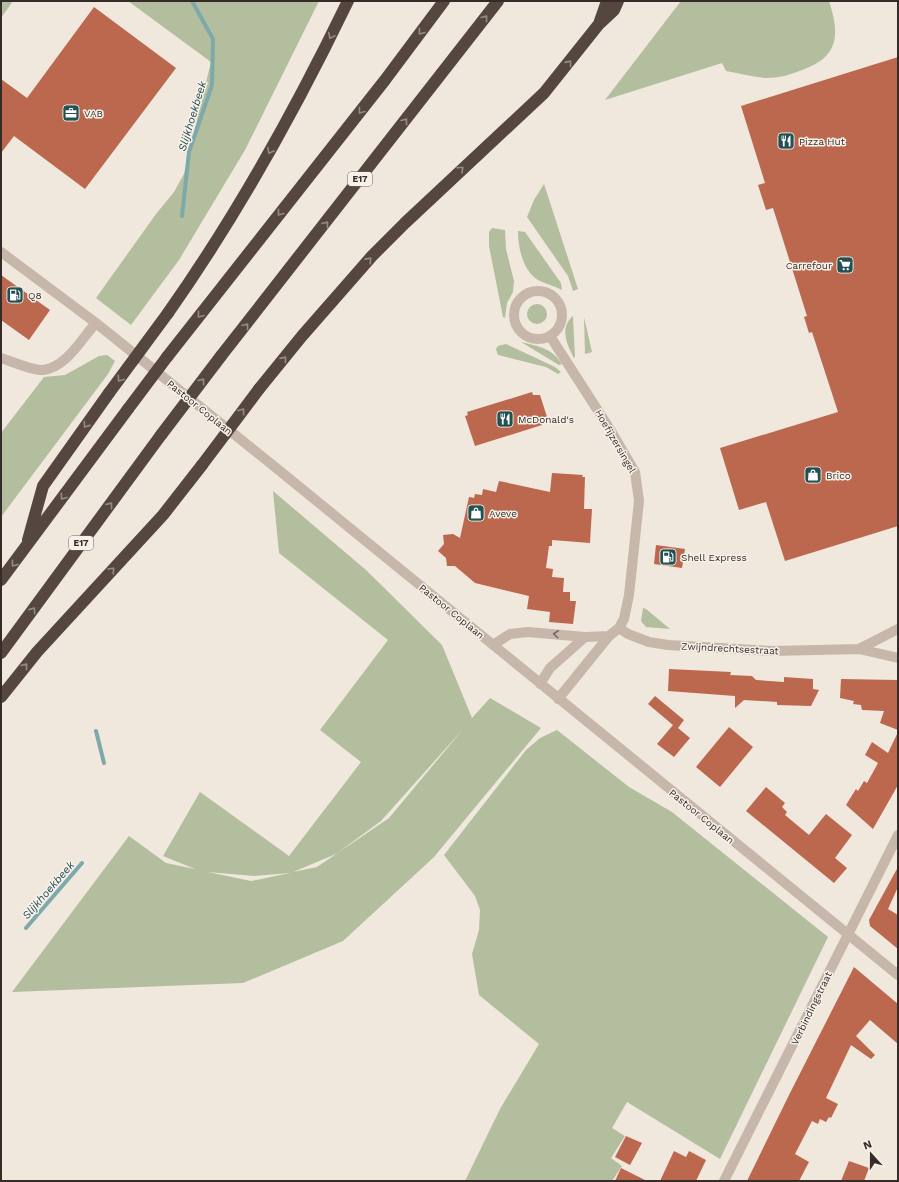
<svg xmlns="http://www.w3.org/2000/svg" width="899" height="1182" font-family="'Work Sans',sans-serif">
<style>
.green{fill:#b3be9e;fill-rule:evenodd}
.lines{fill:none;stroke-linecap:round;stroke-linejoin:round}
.stream{stroke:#7ea9ab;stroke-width:4}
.building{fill:#bc684f}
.minor{stroke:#c7b7aa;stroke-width:10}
.highway{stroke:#554740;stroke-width:12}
.highway-bridge{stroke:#554740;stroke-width:12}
.oneway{stroke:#968b84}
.oneway2{stroke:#776b63}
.labels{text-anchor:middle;stroke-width:3;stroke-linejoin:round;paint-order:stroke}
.shield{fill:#f8f1e9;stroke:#706763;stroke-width:1}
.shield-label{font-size:9px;font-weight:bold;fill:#352c29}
.poi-label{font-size:10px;fill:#352c29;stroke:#f8f1e9;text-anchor:start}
.street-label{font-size:10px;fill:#352c29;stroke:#f8f1e9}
.water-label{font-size:11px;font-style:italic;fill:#225053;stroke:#f8f1e9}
</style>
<rect width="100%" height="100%" fill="#f0e7dd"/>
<path class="green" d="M1 1H13L1 18Z
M128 1H319L245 150 179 260 131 325 96 298 156 214 174 192 184 174 211 62Z
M681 1H829C840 35 839 57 802 70 790 75 778 78 766 78 752 77 739 73 726 71L722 63 605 100Z
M544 184 578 289 573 291 568 276 527 217 534 200Z
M492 228 505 230 506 249 514 281 513 292 507 303 505 318 503 317 489 246V232Z
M518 231 525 232 561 283 562 290C554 286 546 284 538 280 523 271 518 248 518 231Z
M527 314a10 10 0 1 1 20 0a10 10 0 1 1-20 0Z
M573 316 575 357 574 358C567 345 559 328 573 316Z
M584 317 592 352 585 354Z
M521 342C538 346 552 348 562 364L559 365Z
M506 344 555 367 561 372 558 374 546 367 498 355 496 349 498 346Z
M107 355 115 361 108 374 1 517V433L44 377 65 375 99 356Z
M273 491 366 570 442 645 472 718 490 698 541 728 434 857 343 941 243 983 12 992 129 836 166 863 195 869 163 856 200 792 289 856 361 762 320 730 388 640 279 553ZM464 728 389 818 317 867 293 872 336 854 381 821ZM208 872 254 876 290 873 251 881Z
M643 608 646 609 670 629 646 627 641 621Z
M557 730 629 787 672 812 828 937 720 1159 627 1102 612 1128 625 1136 611 1158 622 1166 612 1181H465L500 1109 539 1044 479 995 472 954 479 930 480 910 475 896 444 855 526 750 540 738Z"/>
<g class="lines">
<path class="stream" d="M182 216 189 152 212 85 213 39 192 1
M96 731 104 763
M26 928 82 863"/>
</g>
<path class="building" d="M94 7 176 68 85 189 14 136 1 153V79L27 98Z
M898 57V526L785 561 766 502 739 510 720 448 838 412 812 332 809 333 804 317 807 316 773 208 766 210 758 185 765 183 741 106Z
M1 275 50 310 29 340 1 320Z
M532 392 533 395H540L547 417 541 421 542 425 475 446 465 416 468 415 467 412Z
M552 473 583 475 582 477H585L584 509H592L590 543 552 540V546H549L546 568 553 569 552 577 564 578 563 592H570V601H576L573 624 549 622 550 612 527 609 529 596 475 583 455 566H447L446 558 438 551 444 544 443 535 453 534 460 538 469 497 474 498 475 494 482 495 483 489 496 492 499 481 550 492Z
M656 545 685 549 682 568 654 564Z
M669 669 731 672 730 675 752 676 756 680 784 682V677L813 679V689L819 690 811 706 777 705V702L744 700 735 708V696L668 691Z
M841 679 898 680V730L880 723 884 711 862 710 861 705 853 704 854 701 840 698Z
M655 696 684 720 678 728 690 738 674 757 657 744 673 725 648 704Z
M729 727 753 747 720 787 696 767Z
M898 732V785L873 829 846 805 856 789 858 791 864 781 867 783 878 763 865 755 872 742 888 753Z
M766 787 785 803 782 807 787 812 785 815 809 835 826 814 852 835 835 858 847 868 834 883 746 811Z
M898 867V887L888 909 898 915V949L870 926 869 920Z
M854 967 898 1004V1044L870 1020 856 1036 875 1055 871 1059 851 1045 826 1098 838 1104 831 1118 829 1117 826 1122 820 1119 818 1124 812 1121 795 1154 809 1162 799 1181H747L789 1095Z
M626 1136 642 1143 630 1165 615 1157Z
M674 1151 686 1157 689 1151 706 1160 696 1181H660Z
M849 1161 869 1168 864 1181H841Z
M621 1168 647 1181H615Z"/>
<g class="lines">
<path class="minor" d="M1 252 96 323 275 467 898 975
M514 315a24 24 0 1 1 48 0a24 24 0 1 1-48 0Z
M550 336 611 431 635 472 639 501 629 595 624 619 619 628 609 636 558 699
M1 358C11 361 32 371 43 370 67 367 81 339 96 323
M619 628 628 634 649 642 668 645 772 651 859 649 898 658
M493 645 510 634 528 632 585 637 609 636
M859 649 898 629
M540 684 550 668 585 637
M724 1181 898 835"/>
<path class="highway" d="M600 21 607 1
M168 313C237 215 296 109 348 1
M221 356 498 1
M167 357 385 80 444 1
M259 389 302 336 372 256 405 223 544 93 599 24 614 10 618 1
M28 540 43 486 109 393
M1 580 128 409
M1 653 161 435
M1 697 37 652 163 515 202 465"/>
<path class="highway-bridge" d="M109 393 168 313
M128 409 167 357
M161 435 221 356
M202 465 259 389"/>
</g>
<defs><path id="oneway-chevron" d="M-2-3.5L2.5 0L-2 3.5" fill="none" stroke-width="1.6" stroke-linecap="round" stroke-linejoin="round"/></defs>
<g class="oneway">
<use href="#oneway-chevron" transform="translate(485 18) rotate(-52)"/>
<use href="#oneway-chevron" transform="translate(421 32) rotate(127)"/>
<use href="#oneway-chevron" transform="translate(331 36) rotate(117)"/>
<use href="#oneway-chevron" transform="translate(569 63) rotate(-51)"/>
<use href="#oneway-chevron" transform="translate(361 111) rotate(128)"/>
<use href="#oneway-chevron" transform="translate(405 121) rotate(-52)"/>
<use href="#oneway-chevron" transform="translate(270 151) rotate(119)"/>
<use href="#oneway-chevron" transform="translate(461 169) rotate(-43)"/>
<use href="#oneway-chevron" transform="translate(280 213) rotate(128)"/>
<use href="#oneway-chevron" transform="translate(326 224) rotate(-52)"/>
<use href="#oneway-chevron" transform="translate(369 260) rotate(-48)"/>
<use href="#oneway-chevron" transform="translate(200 315) rotate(128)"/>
<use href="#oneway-chevron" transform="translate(246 326) rotate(-52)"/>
<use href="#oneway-chevron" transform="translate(284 359) rotate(-51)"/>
<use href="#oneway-chevron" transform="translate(120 379) rotate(126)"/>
<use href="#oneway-chevron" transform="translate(202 381) rotate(-52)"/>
<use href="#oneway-chevron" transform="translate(242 411) rotate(-53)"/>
<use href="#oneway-chevron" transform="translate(86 425) rotate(125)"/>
<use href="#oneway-chevron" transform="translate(63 497) rotate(126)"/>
<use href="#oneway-chevron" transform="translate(110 505) rotate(-53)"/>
<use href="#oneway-chevron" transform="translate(14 564) rotate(127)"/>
<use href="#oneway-chevron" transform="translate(112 570) rotate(-47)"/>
<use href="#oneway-chevron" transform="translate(33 610) rotate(-55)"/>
<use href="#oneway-chevron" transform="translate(25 666) rotate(-52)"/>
</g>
<use class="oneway2" href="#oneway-chevron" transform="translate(556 634) rotate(-174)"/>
<defs>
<g id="office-square" transform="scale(0.9)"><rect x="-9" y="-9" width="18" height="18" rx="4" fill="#225053" stroke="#f8f1e9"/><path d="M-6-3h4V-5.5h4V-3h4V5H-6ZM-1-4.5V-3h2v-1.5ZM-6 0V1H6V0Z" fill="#fff"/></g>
<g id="restaurant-square" transform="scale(0.9)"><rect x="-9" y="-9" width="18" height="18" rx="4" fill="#225053" stroke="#f8f1e9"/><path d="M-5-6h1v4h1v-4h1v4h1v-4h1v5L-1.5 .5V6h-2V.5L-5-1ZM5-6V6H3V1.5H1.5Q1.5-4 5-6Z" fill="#fff"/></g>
<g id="supermarket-square" transform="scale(0.9)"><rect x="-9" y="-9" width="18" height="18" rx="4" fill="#225053" stroke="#f8f1e9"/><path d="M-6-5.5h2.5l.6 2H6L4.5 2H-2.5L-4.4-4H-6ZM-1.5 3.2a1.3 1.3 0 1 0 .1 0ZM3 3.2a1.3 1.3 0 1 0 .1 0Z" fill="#fff"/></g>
<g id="fuel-square" transform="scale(0.9)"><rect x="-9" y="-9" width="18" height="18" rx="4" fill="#225053" stroke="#f8f1e9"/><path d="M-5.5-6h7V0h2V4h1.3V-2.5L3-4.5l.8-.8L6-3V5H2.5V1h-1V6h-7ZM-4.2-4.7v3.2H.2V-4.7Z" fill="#fff"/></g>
<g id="shop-square" transform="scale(0.9)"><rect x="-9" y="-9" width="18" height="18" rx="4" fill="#225053" stroke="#f8f1e9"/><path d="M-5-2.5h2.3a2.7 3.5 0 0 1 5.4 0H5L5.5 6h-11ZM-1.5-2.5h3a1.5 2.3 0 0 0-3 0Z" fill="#fff"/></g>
</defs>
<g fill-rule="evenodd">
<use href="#office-square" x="71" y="113"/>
<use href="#restaurant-square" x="786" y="141"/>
<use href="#supermarket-square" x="845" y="265"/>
<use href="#fuel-square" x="15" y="295"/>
<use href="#restaurant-square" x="505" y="419"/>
<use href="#shop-square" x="813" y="475"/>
<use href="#shop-square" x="476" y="513"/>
<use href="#fuel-square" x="668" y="557"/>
</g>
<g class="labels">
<g class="shield">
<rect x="348" y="172" width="24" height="14" rx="3"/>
<rect x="69" y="536" width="24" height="14" rx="3"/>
</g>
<g class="shield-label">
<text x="360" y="182">E17</text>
<text x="81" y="546">E17</text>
</g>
<g class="poi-label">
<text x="84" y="117">VAB</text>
<text x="799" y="145">Pizza Hut</text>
<text x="832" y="269" text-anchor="end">Carrefour</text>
<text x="28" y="299">Q8</text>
<text x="518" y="423">McDonald's</text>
<text x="826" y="479">Brico</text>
<text x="489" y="517">Aveve</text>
<text x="681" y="561">Shell Express</text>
</g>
<g class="street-label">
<text transform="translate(200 407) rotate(39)" y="4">Pastoor Coplaan</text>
<text transform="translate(616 441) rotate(60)" y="4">Hoefijzersingel</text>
<text transform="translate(452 611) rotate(39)" y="4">Pastoor Coplaan</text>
<text transform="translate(730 648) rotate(3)" y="4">Zwijndrechtsestraat</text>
<text transform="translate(702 816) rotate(39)" y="4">Pastoor Coplaan</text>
<text transform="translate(811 1008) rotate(-64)" y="4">Verbindingstraat</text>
</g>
<g class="water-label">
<text transform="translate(192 116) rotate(-73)" y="4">Slijkhoekbeek</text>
<text transform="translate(48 890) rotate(-49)" y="4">Slijkhoekbeek</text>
</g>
</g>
<rect width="899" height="1182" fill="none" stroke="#352c29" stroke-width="4"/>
<g transform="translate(871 1154) rotate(339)" stroke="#f8f1e9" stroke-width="3" paint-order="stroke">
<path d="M0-3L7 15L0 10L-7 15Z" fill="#352c29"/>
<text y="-6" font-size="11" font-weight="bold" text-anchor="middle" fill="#352c29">N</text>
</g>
</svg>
